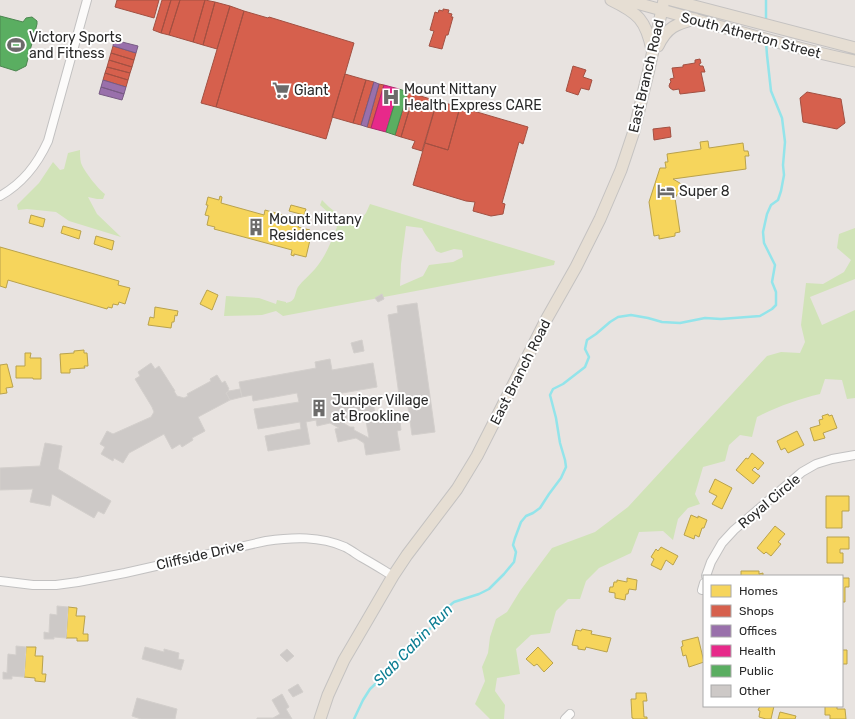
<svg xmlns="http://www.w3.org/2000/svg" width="855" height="719" font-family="Rubik,sans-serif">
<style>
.green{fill:#d1e3b8;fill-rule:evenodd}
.homes{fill:#f6d55c;stroke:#b9a24d}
.shops{fill:#d6604d;stroke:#a25042}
.offices{fill:#9970ab;stroke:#785b84}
.health{fill:#e7298a;stroke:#ae296d}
.public{fill:#5aae61;stroke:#4c8650}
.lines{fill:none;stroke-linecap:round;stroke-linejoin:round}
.stream{stroke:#93e4ea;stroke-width:2.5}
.building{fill:#cdc9c7;stroke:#d3cfcc}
.minor-casing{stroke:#c2c1c1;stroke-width:10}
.major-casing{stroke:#c4c2c1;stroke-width:13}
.minor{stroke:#fcfbfa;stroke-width:8}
.major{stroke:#e6ded3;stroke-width:11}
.labels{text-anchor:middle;stroke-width:4;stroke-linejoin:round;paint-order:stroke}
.street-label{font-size:14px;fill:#2a2a2a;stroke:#fff}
.poi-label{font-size:14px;fill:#2a2a2a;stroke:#fff;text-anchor:start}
.water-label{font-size:15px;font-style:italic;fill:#0d7e93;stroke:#fff}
</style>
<rect width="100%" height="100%" fill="#e8e3e0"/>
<path class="green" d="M80 150C80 154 80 159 81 163 84 171 98 189 105 194L103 199H97L88 197 97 214 121 237 69 221 56 212 27 209 18 210 17 205 39 183 53 162 60 170 64 169 68 153Z
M322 200 329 207 339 215 349 220 361 219 366 213 370 204 555 261 554 265 283 316 276 311 262 315 224 316 226 296 259 298 276 304 277 300 286 302V303C297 301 294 294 298 287 303 280 310 275 315 269 326 256 331 242 337 227L331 215 320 205ZM406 226 422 228C426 237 432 241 436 251L441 253 454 249 462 250 463 257 453 262 429 265 423 276 400 286 401 264Z
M855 228V279L810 297 822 325 855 310V398L847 399 842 380 825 379 820 394C798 399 777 407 757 417L752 437 740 435 729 445 725 461 703 467 695 494 700 504 688 508 678 519 673 540 663 531 639 532 631 553 599 568 586 581 580 599H568L556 611 550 633 531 635 516 649 520 674 497 678 495 691 505 705 504 719H490L475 704 485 681 482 667 488 653 490 637 496 619 507 612 520 591 552 548 595 532 628 507 767 356 781 352 800 353 805 342 801 325 806 283 823 284 844 272 851 260 837 248 839 234Z"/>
<path class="homes" d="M708 141 709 148 743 143 744 151H748L749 156H745L746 169 673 179 683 185 675 198 680 232 675 233V236L659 239V235L654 236 649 202 660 168H666L665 162H668L667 154 701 149 700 142Z
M220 196 222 197 221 203 264 215 265 210 283 215 282 221 299 225 298 227 310 230 307 239 310 240 306 257 294 254V256L291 255 292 250 214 229 215 227 207 225 209 216 205 215 208 205H206L208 197 219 200Z
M291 205 306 209 304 215 289 211Z
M31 215 45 219 43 227 29 223Z
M63 226 81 231 79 239 61 233Z
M96 236 114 241 112 250 94 244Z
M0 247 119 281 118 285 130 288 125 304 119 302 118 305 113 304 112 308 108 307 107 309 8 280 6 288 0 286Z
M207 290 218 295 212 310 200 304Z
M155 307 178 311 177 316 175 315 174 322H172L171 328 148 325 150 317 154 318Z
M84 350V353H87L88 366H84L85 368 70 369V373H61L60 354 74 353V351Z
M25 353H31L30 358H41V379H33V378H16V366H25Z
M7 364 13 387 6 388 7 393 0 394V365Z
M828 414 829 416 832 415 837 428 823 433 825 438 814 441 810 428 820 425 819 420 823 419 822 416Z
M797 431 804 445 788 453 785 448 781 450 777 441Z
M752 453 764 463 758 470 755 467 752 470 760 476 753 484 736 470 746 458 748 459Z
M715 479 732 488 722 509 712 504 717 496 709 492Z
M826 496H849V511H842V528H826Z
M691 515 698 518V516L707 520 704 528H702L699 537 695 535 694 539 684 535Z
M775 526 785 534 778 542 781 544 771 556 766 552 764 554 757 548Z
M827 537H849V549H840V553H843V563H827Z
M661 547 678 556 673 565 666 560 661 570 651 565 654 559 651 557 656 549 658 551Z
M741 571H759V574L763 573V576H741Z
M627 578 637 580 636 590 629 589 628 594H626L625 600 615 598V593L609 592 610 587H613L614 582H617V580L627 582Z
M842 578H849V587H845V602H842Z
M68 607 77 608 76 616H85L83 634H88V641H77V638H66Z
M582 629 592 631 591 634 611 638 607 652 586 647 585 650 578 649V646L572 645 576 630 581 631Z
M698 637 704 662 689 667 686 655 683 656 681 647 683 646 682 641Z
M842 641V650H847V664H842Z
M26 647H36L35 656H43L42 674H46L45 682 35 681V678L24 677Z
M538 647 553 663 544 672 537 664 534 666 526 659Z
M636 693H646L647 701H643L644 717H647V719H633V718H632L631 699H636Z
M760 706H774L771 719H766L759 717 760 711 758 710Z
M825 706H837V709H845L846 719H830V715H825Z
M780 712 796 716 795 719H778Z"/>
<path class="shops" d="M117 0H159L154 18 115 7Z
M162 0H171L161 33 153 30Z
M171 0H180L169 35 161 33Z
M180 0H205L193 42 169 35Z
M205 0 215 2 203 45 193 42Z
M215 2 230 6 217 49 203 45Z
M230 6 244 11 216 107 201 103Z
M443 9 449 10 448 13 452 14 451 17H453L448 35H446L442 49 429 46 434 31 430 30 435 12 438 13 439 10 443 11Z
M244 11 268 18 269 17 354 43 326 139 216 107Z
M113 46 136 53 134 60 111 53Z
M111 53 134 60 132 67 109 60Z
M700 59 701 63 699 64 700 66H703L705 72H701L705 91 680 94 679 89 673 90 670 88 669 86 670 83 671 82 670 79 674 78 672 68 683 67V65L695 63V60Z
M109 60 132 67 130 73 107 67Z
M573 66 586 70 583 77 592 80 589 90 581 88 578 95 566 91Z
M107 67 130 73 128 80 105 73Z
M105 73 128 80 126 87 103 80Z
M345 74 366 80 353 123 332 117Z
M366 80 374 82 361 125 353 123Z
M379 84 384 85 371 128 367 127Z
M408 92 414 94 401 137 395 135Z
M807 92 841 99 845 123 837 129 803 122 800 98Z
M414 94 437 101 422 151 412 148 415 141 401 137Z
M437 101 460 107 448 150 425 143Z
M460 107 528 127 523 144 519 142 502 203 505 204 503 214 491 216 473 211 475 202 466 201 413 185 425 143 448 150Z
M670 127 671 137 654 140 653 129Z"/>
<path class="offices" d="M114 40 138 46 136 53 113 46Z
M103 80 126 87 124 94 101 87Z
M374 82 379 84 367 127 361 125Z
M101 87 124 94 122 100 99 94Z"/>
<path class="health" d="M384 85 399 89 386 132 371 128Z"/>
<path class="public" d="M0 16 23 22 26 18 32 17 37 21V24L26 66 16 71 0 66Z
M399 89 408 92 395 135 386 132Z"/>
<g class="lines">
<path class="stream" d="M766 0V21
M354 719 363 700 370 689 387 673 415 642 441 619 443 611 454 602 479 594 489 589 504 574 514 562 516 552 513 545 515 538 521 522 526 516 533 513 540 508 549 494 561 478 566 467 565 460 560 443 556 418 550 395 553 389 563 384 585 367 589 357 585 349 587 340 596 334 610 322 618 317 631 315 648 318 662 322 680 323 705 318 721 319 760 316 772 309 776 305V292L772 282 775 265 764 243 763 232 767 214 771 205 778 200 781 191 784 175 783 165 785 142 782 118 771 91 767 55 766 42"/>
</g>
<path class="building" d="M382 294 384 299 378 302 375 298Z
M417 303 435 432 412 435 406 394 399 395 388 315 398 313 397 306Z
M362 340 364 351 354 353 351 343Z
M330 359 332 370 373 363 377 387 337 394 339 406 373 400 375 415 340 421 350 427H354V430L369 438 366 421 386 418 385 415 399 413 401 430 397 431 400 450 366 455 364 443 356 438 338 442 335 429 339 428 330 423 317 426 316 420 306 422 310 444 268 451 265 436 301 429 300 422 258 429 254 409 299 402 297 393 253 401 252 395 242 397 239 382 316 368 315 362Z
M151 363 155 369 159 366 175 391H174L177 396 184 398 188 396 187 394 211 381 210 379 217 375 222 383 225 381 229 389H228L229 391 226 393 230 400 198 417 205 431 192 438 193 440 182 447 180 444 172 449 164 434 129 453 123 463 114 458 113 461 101 454 105 447 100 444 107 431 113 434 151 417 154 412 152 407 135 379 140 376 138 372Z
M240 389 242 397 230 400 226 393 229 391Z
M45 443 62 446 58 469 111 501 104 514 98 511 94 518 52 494 50 506 30 502 33 489 0 490V468L40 466Z
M57 606 68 607 66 638 54 637V639H44V632L49 633 50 614 57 615Z
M16 646 26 647 24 677 12 676V679H3V672L7 673 8 654 16 655Z
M145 647 164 652V649L179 653 178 659 184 660 181 670 142 659Z
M287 649 294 656 287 662 280 655Z
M298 684 303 692 293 697 288 690Z
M282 694 289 707 286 709 292 719H257V718H273L280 714 272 700Z
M137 698 177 709 175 719H141L132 716Z"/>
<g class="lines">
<g class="minor-casing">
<path id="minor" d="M0 196C23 183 37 165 48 141L87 0
M706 576 711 562 722 543 734 530 802 472 816 464 832 459 855 455
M0 581 33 585H56L78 582 125 573 266 541C293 537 320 536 345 547 351 550 356 554 361 557 372 563 383 570 393 576
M702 590 704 583
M565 719 570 714"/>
</g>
<g class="major-casing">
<path id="major" d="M611 0C638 13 646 20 652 50
M625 0C701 20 777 45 855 61
M671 0 855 48
M658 46C667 27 676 24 695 19
M320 719 328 695 344 660 368 619 393 576 407 555 457 489 477 456 546 320 576 267 600 219 621 170 634 131 649 69 664 0"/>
</g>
<use href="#minor" class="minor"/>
<use href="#major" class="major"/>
</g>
<defs>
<g id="stadium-bare" transform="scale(1.38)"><path d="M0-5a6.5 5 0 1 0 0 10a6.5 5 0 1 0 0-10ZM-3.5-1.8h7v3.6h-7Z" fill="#6c6b6a" stroke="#fff" stroke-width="2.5" paint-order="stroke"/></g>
<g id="supermarket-bare" transform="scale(1.38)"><path d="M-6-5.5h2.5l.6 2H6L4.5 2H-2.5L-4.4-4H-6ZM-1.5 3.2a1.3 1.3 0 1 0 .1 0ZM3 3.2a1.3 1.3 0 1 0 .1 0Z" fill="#6c6b6a" stroke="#fff" stroke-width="2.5" paint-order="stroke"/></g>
<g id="hospital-bare" transform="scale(1.38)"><path d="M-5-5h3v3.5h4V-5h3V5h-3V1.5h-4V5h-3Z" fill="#6c6b6a" stroke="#fff" stroke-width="2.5" paint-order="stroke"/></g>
<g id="hotel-bare" transform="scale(1.38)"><path d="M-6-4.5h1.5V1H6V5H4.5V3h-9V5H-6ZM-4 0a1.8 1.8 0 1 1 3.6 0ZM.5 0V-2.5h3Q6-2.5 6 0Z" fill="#6c6b6a" stroke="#fff" stroke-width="2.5" paint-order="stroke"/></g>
<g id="building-bare" transform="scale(1.38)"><path d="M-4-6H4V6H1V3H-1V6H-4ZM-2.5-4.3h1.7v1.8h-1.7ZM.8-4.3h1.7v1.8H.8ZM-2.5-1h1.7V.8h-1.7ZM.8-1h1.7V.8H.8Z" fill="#6c6b6a" stroke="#fff" stroke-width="2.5" paint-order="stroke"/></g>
</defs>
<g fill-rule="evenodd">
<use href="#stadium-bare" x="16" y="45"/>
<use href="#supermarket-bare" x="281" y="90"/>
<use href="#hospital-bare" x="391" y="97"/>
<use href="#hotel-bare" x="666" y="191"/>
<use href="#building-bare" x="256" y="227"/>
<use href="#building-bare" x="319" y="408"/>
</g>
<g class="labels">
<g class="street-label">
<text transform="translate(751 35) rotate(15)" y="5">South Atherton Street</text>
<text transform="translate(646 76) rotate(-77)" y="5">East Branch Road</text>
<text transform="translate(520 372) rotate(-63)" y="5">East Branch Road</text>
<text transform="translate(769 501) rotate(-40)" y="5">Royal Circle</text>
<text transform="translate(200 555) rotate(-13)" y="5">Cliffside Drive</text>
</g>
<g class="poi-label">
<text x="29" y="42">Victory Sports<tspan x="29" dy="16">and Fitness</tspan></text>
<text x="404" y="94">Mount Nittany<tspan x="404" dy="16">Health Express CARE</tspan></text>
<text x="294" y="95">Giant</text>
<text x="679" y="196">Super 8</text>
<text x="269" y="224">Mount Nittany<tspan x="269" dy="16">Residences</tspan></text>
<text x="332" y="405">Juniper Village<tspan x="332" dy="16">at Brookline</tspan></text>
</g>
<g class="water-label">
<text transform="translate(413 645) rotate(-46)" y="5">Slab Cabin Run</text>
</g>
</g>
<rect x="703" y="575" width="140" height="132" fill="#ffffff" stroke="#aaaaaa"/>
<rect x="711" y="585" width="20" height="12" fill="#f6d55c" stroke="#aaaaaa"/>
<text x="739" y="595" font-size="12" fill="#2a2a2a">Homes</text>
<rect x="711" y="605" width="20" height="12" fill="#d6604d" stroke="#aaaaaa"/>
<text x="739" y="615" font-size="12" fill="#2a2a2a">Shops</text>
<rect x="711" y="625" width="20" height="12" fill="#9970ab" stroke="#aaaaaa"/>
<text x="739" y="635" font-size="12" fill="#2a2a2a">Offices</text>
<rect x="711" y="645" width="20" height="12" fill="#e7298a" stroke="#aaaaaa"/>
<text x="739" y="655" font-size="12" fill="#2a2a2a">Health</text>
<rect x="711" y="665" width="20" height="12" fill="#5aae61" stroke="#aaaaaa"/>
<text x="739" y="675" font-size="12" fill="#2a2a2a">Public</text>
<rect x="711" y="685" width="20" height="12" fill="#cdc9c7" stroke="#aaaaaa"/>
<text x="739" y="695" font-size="12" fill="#2a2a2a">Other</text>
</svg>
